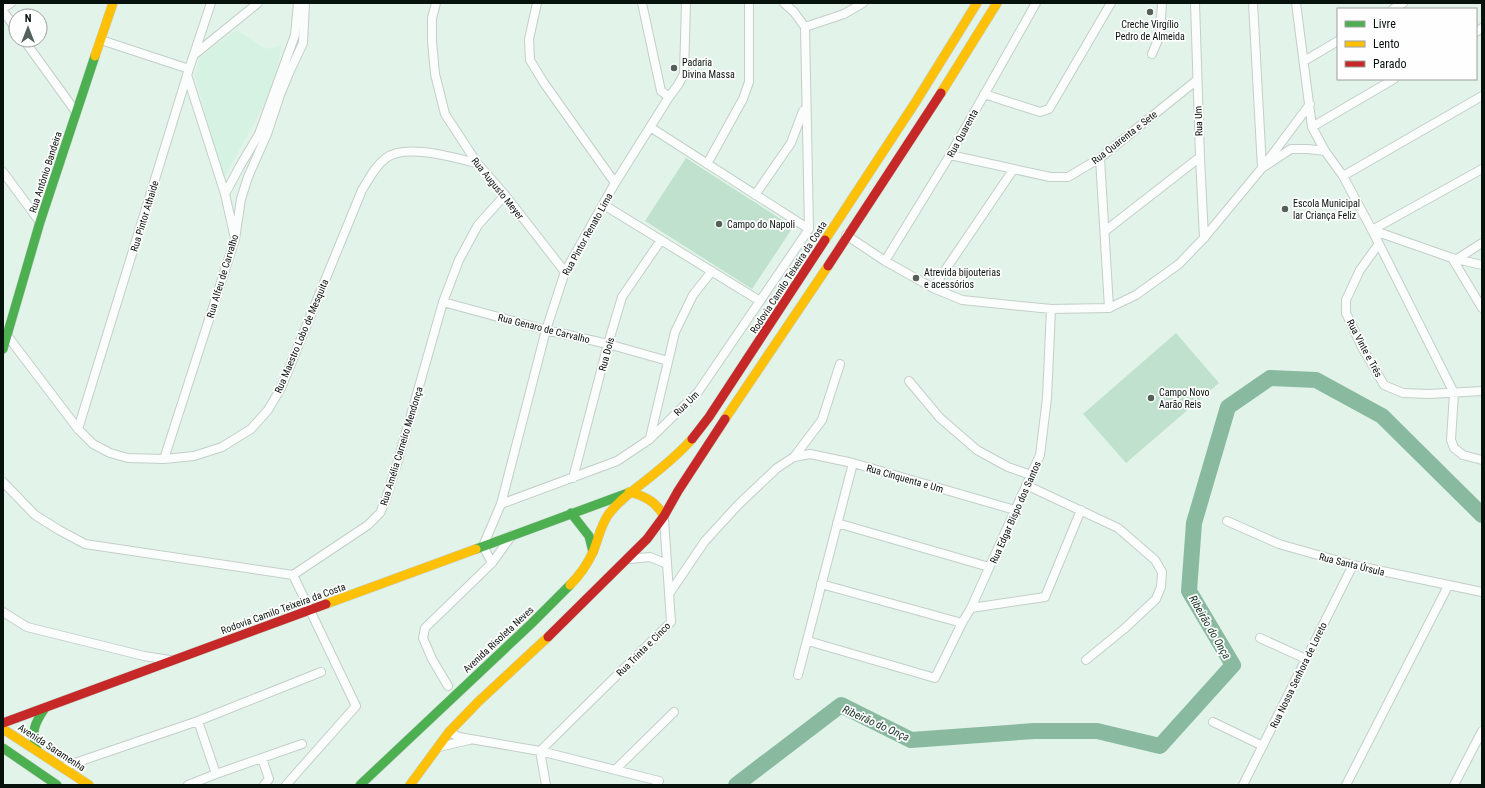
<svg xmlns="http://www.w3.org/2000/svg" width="1485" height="788" font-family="'Roboto Condensed',sans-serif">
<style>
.built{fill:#d6f2e2}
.garden{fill:#bfe1ce}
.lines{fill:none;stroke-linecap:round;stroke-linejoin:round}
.river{stroke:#89baa0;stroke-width:16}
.street-casing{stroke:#c3cfc8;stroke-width:10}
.fast-casing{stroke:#c3cfc8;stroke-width:10}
.slow-casing{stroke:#c3cfc8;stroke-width:10}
.jam-casing{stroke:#c3cfc8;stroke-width:10}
.street{stroke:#fbfdfc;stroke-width:8}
.fast{stroke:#4caf50;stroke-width:9}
.slow{stroke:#ffc107;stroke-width:9}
.jam{stroke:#c62828;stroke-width:9}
.poi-dot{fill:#54615a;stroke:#fefefe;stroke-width:1.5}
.labels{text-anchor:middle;stroke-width:3.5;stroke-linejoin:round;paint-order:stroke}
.poi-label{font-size:10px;fill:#08120d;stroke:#fefefe;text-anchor:start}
.street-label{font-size:10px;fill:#08120d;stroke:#fefefe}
.water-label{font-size:11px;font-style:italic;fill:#133122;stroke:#fefefe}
</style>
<rect width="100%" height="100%" fill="#e2f3e9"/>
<path class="built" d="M236 30 266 49 282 45 272 90 223 180 195 76 199 58Z"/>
<path class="garden" d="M686 158 793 227 752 289 645 221Z
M1176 333 1219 383 1126 463 1083 414Z"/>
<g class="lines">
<path class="river" d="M736 785 841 705 911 740 1034 731H1097L1160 746 1233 665 1189 591 1194 523 1228 407 1270 378 1316 380 1382 416 1482 515"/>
<g class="street-casing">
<path id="street" d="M436 3 432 18V41L435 74 445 114 477 163 505 195 565 272
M537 3 529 39 530 60 544 83 615 183
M642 3 661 91 669 97
M784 3 794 12 805 27
M1195 3 1200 157 1204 238
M1253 3 1262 168
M1296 3 1312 127 1325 151 1343 176 1372 230 1454 393 1451 440 1454 448 1463 455 1482 460
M3 8 11 3
M1393 9 1403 3
M3 11 16 29
M805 27 809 229
M805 27 844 14 863 3
M1476 32 1482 28
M24 40 76 112
M101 40 189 69
M195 54 258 3
M1152 54 1160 35 1162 3
M1304 61 1338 41
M187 75 225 194 234 234
M984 94 1040 112 1049 109 1111 3
M650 127 809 229
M1312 127 1394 79
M950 155 1050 177H1068L1100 158 1197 80
M1100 158 1109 308
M1266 163 1310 104
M707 164 743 99 749 82V3
M3 172 40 222
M1343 176 1482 96
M225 194 240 166 259 134 295 35 298 3
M755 195 791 143 803 111
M604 205 760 301
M1372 230 1482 169
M1372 230 1452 258 1482 265
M1105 231 1200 157
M846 235 885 261 933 288 962 300 1051 309 1109 308 1136 295 1179 264 1204 238 1262 168 1291 149H1308L1325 151
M1378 245 1360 270 1346 300V313L1362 347 1384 385 1403 393 1429 394 1482 391
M1452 258 1482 308
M1457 259 1482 243
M885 261 950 155 1036 3
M933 288 1013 170
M443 302 546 330 608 344 668 361
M6 334 78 429 93 444 110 453 128 458 164 459 194 456 222 447 251 429 268 410 281 388 362 190C369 179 375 166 386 158 406 143 454 158 477 163
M909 381 940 418 977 450 1008 467 1031 475
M78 429 189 69 211 3
M650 438 675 332 693 295 712 271
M794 457 822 420 840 364
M164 459 235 239 241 199 248 177 267 134 280 95 289 73 303 43 305 3
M573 478 608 344 622 297 661 240
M3 482 35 515 59 530 85 544 293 575 368 525 380 513 385 502 399 457 443 302 459 260 478 225 505 195
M1026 485 1118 528 1155 560 1162 572 1161 587 1156 599 1124 629 1086 660
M501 504 617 461 650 439 698 392 809 229
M1227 521 1279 544 1353 565 1482 592
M837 523 989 567
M629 559 650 557 667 564
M492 563 483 546 501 504 546 330 565 272 615 183 669 97 678 85 684 74 686 3
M821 584 962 623
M669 594 705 541 738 505 777 468 794 457 810 454 853 463 1015 510
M971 608 1045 597 1081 510
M3 612 27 627 144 656 170 660
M1260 638 1306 659
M808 641 935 678 962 623 971 608 1040 455 1047 398 1051 309
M798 675 853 463
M448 686 432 659 423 638 425 628 492 563 512 535
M198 721 216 774
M1213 722 1263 746
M449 732 459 737 540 751 659 781
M439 747 469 740
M262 758 269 779 264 785
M63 767 198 721 321 672
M615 770 674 712
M188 785 216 774 302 744
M286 785 356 706 293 575
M546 785 540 751 671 622 664 519
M1243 785 1353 565
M1346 785 1448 586
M1454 785 1482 731"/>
</g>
<g class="fast-casing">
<path id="fast" d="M3 349 40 222 95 56
M571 513 589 536 593 552
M476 549 628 493
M3 748 57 785
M37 750C31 731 34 724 45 708
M360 785 531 624 570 585"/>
</g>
<g class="slow-casing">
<path id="slow" d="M95 56 113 3
M941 93 997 3
M825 240 915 103 977 3
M725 419 828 266
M629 492C645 496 655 501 664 516
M570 585C579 576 587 565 593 552 598 540 600 527 608 515 619 500 634 490 649 478 664 466 679 454 692 439
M326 604 476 549
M3 729 89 785
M410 785 449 732 478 702 548 637"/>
</g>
<g class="jam-casing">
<path id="jam" d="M828 266 941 93
M692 439 709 417 825 240
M548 637 647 539 664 516 678 491 725 419
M3 723 326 604"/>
</g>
<use href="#street" class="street"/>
<use href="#fast" class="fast"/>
<use href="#slow" class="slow"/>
<use href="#jam" class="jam"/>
</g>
<g class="poi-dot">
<circle cx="1150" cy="12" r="4"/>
<circle cx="674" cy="68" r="4"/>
<circle cx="1285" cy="209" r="4"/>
<circle cx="719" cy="224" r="4"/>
<circle cx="916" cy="278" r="4"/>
<circle cx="1151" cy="398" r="4"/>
</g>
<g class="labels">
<g class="poi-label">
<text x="1150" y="28" text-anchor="middle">Creche Virgílio<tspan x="1150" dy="12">Pedro de Almeida</tspan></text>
<text x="682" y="66">Padaria<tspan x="682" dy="12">Divina Massa</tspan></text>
<text x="1293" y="207">Escola Municipal<tspan x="1293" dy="12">lar Criança Feliz</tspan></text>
<text x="727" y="228">Campo do Napoli</text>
<text x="924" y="276">Atrevida bijouterias<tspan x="924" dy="12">e acessórios</tspan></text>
<text x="1159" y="396">Campo Novo<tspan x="1159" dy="12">Aarão Reis</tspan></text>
</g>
<g class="street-label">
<text transform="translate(1198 121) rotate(-92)" y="4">Rua Um</text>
<text transform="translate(962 133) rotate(-61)" y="4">Rua Quarenta</text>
<text transform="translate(1124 137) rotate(-38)" y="4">Rua Quarenta e Sete</text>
<text transform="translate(45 172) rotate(-72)" y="4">Rua Antônio Bandeira</text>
<text transform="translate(498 188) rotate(51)" y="4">Rua Augusto Meyer</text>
<text transform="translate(144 216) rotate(-73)" y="4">Rua Pintor Athaide</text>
<text transform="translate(587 234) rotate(-61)" y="4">Rua Pintor Renato Lima</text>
<text transform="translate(222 276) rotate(-73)" y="4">Rua Alfeu de Carvalho</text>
<text transform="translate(788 277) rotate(-57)" y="4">Rodovia Camilo Teixeira da Costa</text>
<text transform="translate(544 328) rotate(14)" y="4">Rua Genaro de Carvalho</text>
<text transform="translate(301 336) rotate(-67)" y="4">Rua Maestro Lobo de Mesquita</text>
<text transform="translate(1365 348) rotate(62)" y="4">Rua Vinte e Três</text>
<text transform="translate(606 354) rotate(-75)" y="4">Rua Dois</text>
<text transform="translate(686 403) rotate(-45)" y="4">Rua Um</text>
<text transform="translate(401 446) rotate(-73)" y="4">Rua Amélia Carneiro Mendonça</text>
<text transform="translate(905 478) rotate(16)" y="4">Rua Cinquenta e Um</text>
<text transform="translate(1015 512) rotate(-66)" y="4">Rua Edgar Bispo dos Santos</text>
<text transform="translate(1352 564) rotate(14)" y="4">Rua Santa Úrsula</text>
<text transform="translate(283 608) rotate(-20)" y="4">Rodovia Camilo Teixeira da Costa</text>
<text transform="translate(498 639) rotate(-43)" y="4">Avenida Risoleta Neves</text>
<text transform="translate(643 649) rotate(-45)" y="4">Rua Trinta e Cinco</text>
<text transform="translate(1298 675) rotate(-64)" y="4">Rua Nossa Senhora de Loreto</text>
<text transform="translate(52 747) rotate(33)" y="4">Avenida Saramenha</text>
</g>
<g class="water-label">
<text transform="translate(1210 627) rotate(60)" y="4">Ribeirão do Onça</text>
<text transform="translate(876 723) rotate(24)" y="4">Ribeirão do Onça</text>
</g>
</g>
<rect width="1485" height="788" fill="none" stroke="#08120d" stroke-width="8"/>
<rect x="1337" y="8" width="140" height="72" fill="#fefefe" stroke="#9ca09e"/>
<rect x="1345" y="21" width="20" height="6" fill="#4caf50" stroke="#9ca09e"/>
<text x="1373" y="28" font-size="12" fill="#08120d">Livre</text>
<rect x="1345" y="41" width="20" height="6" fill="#ffc107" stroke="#9ca09e"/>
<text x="1373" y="48" font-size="12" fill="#08120d">Lento</text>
<rect x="1345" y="61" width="20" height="6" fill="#c62828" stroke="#9ca09e"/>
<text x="1373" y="68" font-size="12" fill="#08120d">Parado</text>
<g transform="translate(28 28)"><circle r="19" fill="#fefefe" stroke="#9ca09e"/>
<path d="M0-3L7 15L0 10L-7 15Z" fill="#54615a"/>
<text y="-6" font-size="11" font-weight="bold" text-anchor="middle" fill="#08120d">N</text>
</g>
</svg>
